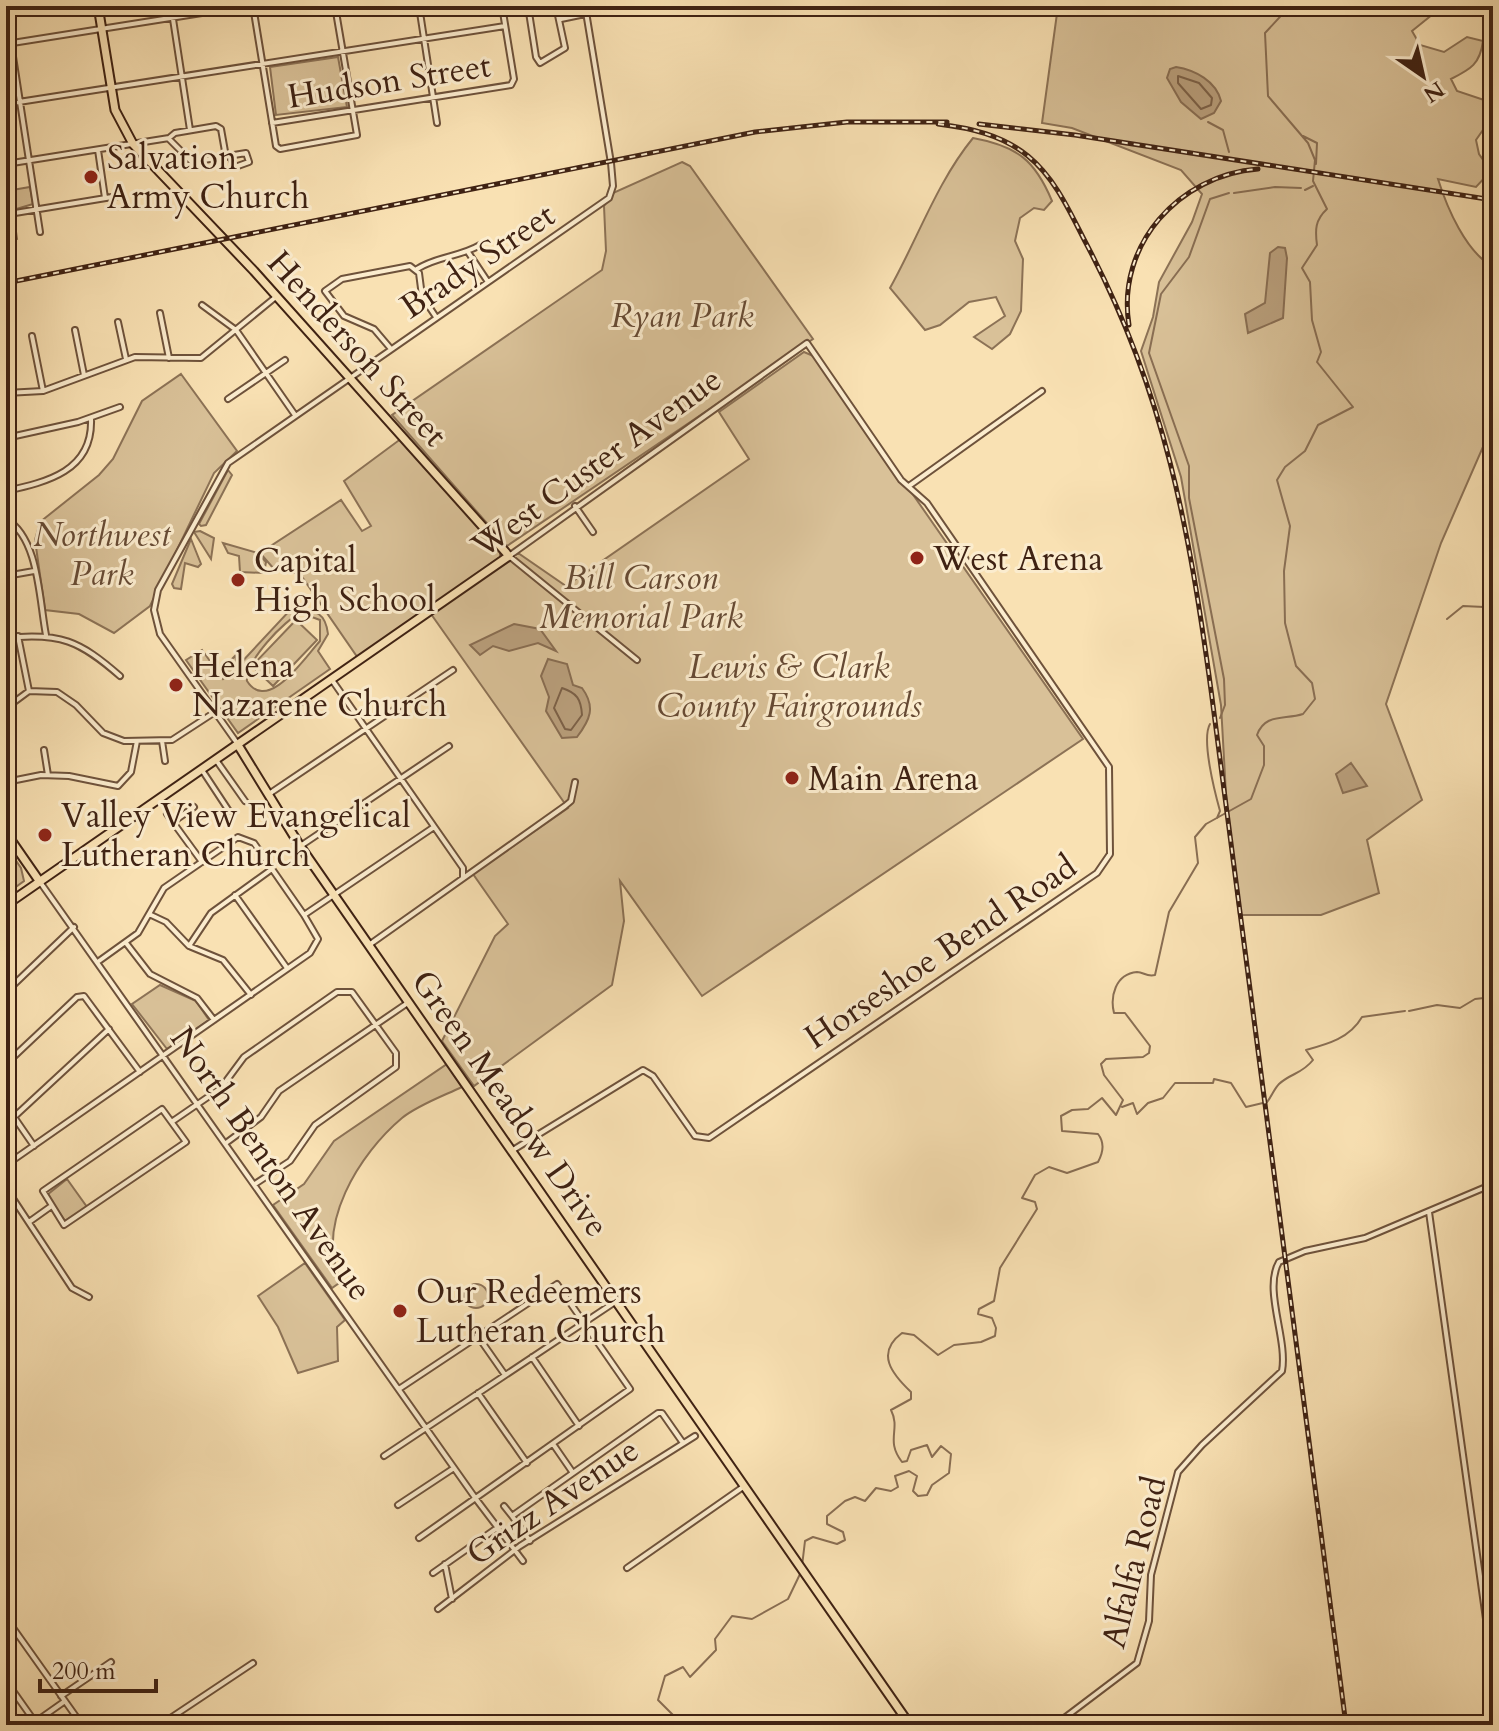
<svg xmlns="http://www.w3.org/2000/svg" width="1499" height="1731" font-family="Cardo,serif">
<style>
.green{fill:#d9c198;stroke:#8c7256;stroke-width:2;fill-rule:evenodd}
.water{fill:#baa07d;stroke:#896e53;stroke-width:2}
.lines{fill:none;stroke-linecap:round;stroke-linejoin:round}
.shore{stroke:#7c6148;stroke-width:2}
.stream{stroke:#896e53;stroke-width:2}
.minor-casing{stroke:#6e523b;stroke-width:8}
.major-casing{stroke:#3f2213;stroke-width:11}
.minor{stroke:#fbecce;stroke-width:4}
.major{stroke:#f9e1b3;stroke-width:7}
.rail-casing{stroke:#3f2213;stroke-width:5}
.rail{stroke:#fbecce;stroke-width:2;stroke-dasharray:6;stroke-linecap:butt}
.poi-dot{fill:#8f2418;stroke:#fbecce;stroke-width:3}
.labels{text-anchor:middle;stroke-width:6;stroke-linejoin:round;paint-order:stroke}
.street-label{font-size:34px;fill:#3f2213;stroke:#fbecce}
.poi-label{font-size:34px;fill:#3f2213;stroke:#fbecce;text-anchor:start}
.park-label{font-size:34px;font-style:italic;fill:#664a34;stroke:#fbecce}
</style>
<rect width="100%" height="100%" fill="#f9e1b3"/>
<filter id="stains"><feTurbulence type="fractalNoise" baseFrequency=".0025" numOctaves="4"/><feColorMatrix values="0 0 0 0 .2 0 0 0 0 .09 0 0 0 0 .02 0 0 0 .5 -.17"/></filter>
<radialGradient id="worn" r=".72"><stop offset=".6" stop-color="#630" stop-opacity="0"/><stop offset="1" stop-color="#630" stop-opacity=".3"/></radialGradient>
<path class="green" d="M1058 6H1443L1412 31 1420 45 1444 52 1467 37 1483 41C1480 64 1471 69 1451 79L1457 91 1493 103 1492 117 1476 140 1479 154 1491 171 1476 187 1438 179C1447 208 1466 252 1493 267V424L1441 543 1386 704 1422 800 1367 840 1379 893 1321 915H1239L1227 812 1221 705 1181 477 1141 351 1153 317 1159 282 1192 222 1202 194 1181 170 1072 128 1042 123Z
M338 57 347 107 276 115 270 67Z
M973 138C1017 146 1035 160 1052 201L1044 210 1034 208 1020 218 1015 241 1023 259 1021 311 1010 334 992 349 974 337 1005 316 996 297 969 302 940 325 925 330 890 288C918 238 937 182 973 138Z
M682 162 690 166 813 339 507 546 392 415 602 270 606 251 604 206 613 193Z
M30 187 33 204 13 210 17 239 6 241V191Z
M804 352 818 358 1083 739 702 996 620 881 624 921 612 985 474 1086 442 1041 495 936 508 924 473 874 568 808 431 614 518 553 566 586 749 459 719 412Z
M181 374 237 451 214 473 150 606 114 633 79 614 45 610 35 540 40 522 99 475 113 459 142 401Z
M402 438 500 550V557L358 658 300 574 274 569 260 553 341 500 362 531 371 526 344 481Z
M228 470 232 475 206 525 201 526 199 524Z
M200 531 214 538 211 559 194 532Z
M191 539 201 564 198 567 185 563 181 589 174 588 172 584Z
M223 543 258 553 266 562 264 573 240 572 239 556 228 553Z
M292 608C312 611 325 609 328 634L318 651 330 669 238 733 186 660 202 650 223 679 225 677 221 670 235 656 238 666ZM301 613 320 620V641C305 657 268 714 247 681 244 663 285 619 301 613Z
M296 620 317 640 273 686 252 666Z
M6 846 21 868 24 881 6 894Z
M160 985 196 1001 209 1020 167 1049 132 1004Z
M447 1064 462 1087C443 1096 418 1105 402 1118 360 1153 313 1227 342 1281L332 1288 273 1205 304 1184 334 1141Z
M67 1179 87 1207 65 1221 47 1195Z
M305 1263 345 1320 337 1327 338 1361 298 1373 278 1327 258 1296Z
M464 1296a12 12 0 1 1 24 0a12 12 0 1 1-24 0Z"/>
<path class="water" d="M1176 67C1195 70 1216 81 1221 101L1214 113 1201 119 1181 102 1167 78 1170 69Z
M1278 247 1285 248 1287 258 1283 318 1248 333 1245 314 1265 303 1270 253Z
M514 624 540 629 556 651 538 643 509 651 493 646 480 655 470 645Z
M548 659 567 664 573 685 582 688C596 707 590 720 577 737L562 738 546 711 549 697 541 676Z
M1351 763 1367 786 1343 793 1336 774Z"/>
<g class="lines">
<path class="shore" d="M1178 76 1199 83 1212 98 1211 105 1201 109 1178 83Z
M562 688C577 693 581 699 582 715L571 730 565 729 554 708Z"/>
<path class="stream" d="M1208 122 1223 130 1229 152
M1303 136 1317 143 1316 164
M1305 190 1313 186
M1234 193 1275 187 1301 188
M1447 619 1463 606 1484 607 1492 598 1490 579 1493 576
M1220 718 1225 705 1224 679 1189 498V466L1149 353 1161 294 1189 257 1210 199 1229 193
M1210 724C1201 739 1215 793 1220 811L1217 818
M1409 1011 1437 1005 1460 1008 1475 999 1493 997
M1122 1107 1133 1103 1137 1114 1148 1103 1163 1098 1175 1083H1213L1214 1079 1231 1083 1246 1107 1267 1102C1272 1096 1274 1089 1279 1084 1291 1073 1302 1074 1313 1060L1306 1050C1328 1044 1350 1038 1362 1017L1405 1011
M802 1566 805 1541 813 1537 837 1544 845 1540 843 1532 827 1524V1516L845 1501 855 1497 865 1501 876 1488 891 1491 898 1487 895 1476 909 1471 917 1476 913 1491 918 1496 927 1495 932 1485 949 1473 951 1454 941 1446 932 1457 927 1445 911 1450 907 1461 902 1462C885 1440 901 1430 891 1410L911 1399V1392C892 1374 875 1353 902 1333L914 1335 938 1355 954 1345 981 1342 995 1336 996 1328 992 1318 978 1314 979 1309 994 1301 1000 1268 1037 1209 1035 1202 1022 1198 1035 1175 1049 1167 1067 1173 1098 1162C1103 1153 1105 1143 1098 1134L1062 1131 1061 1116 1072 1110 1088 1109 1102 1098 1116 1115 1123 1100 1104 1075 1101 1064 1106 1059 1143 1057 1149 1053 1150 1046 1125 1013H1114C1110 997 1115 974 1137 972 1144 972 1146 977 1155 975L1169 912 1198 863 1195 837 1206 824 1251 799 1264 765V746L1257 735C1265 713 1284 720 1303 714L1315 699 1312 683 1296 666 1285 623 1284 571 1290 526 1277 480 1285 467 1305 451 1318 425 1353 407 1317 362 1321 352 1312 320 1310 282 1302 268 1317 245C1315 230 1315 220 1327 209L1313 181 1315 160 1308 143 1268 96 1265 33 1290 6
M676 1725 673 1715 658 1700 665 1676 683 1667 690 1677 716 1650 715 1639 732 1616 752 1619 788 1599 801 1572"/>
<g class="minor-casing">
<path id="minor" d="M171 6 190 130
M253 6 276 146 280 149 357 135 335 6
M419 6 437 123
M528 6 536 57 540 63 565 48 556 6
M6 11 40 232
M561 19 585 14
M6 44 246 6
M6 104 505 26
M272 123 511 85 514 79 502 6
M169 139 192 162 246 153 249 162 235 167 230 156
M98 150 105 198
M6 164 169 138 175 133 216 126 221 129 226 157
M15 213 118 196
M468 252 488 282
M417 269C437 256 460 257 480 245
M202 305 236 330 295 415
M160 313 169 358
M118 322 126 359
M75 330 84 375
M32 336 43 391
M391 349 374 329 344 316 325 291 342 279 410 266 419 273 422 296 436 317
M6 393 43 391 135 357 201 358 277 296
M228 399 285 360
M6 438 78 422 120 407
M909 486 1042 391
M6 491C47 482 93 471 91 419
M575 506 593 532
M6 519C39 538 39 599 46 635
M6 576 34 571
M18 636 29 691
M6 638C60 632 80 641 120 676
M332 680 463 868V877
M6 708 29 691 57 692 76 705 103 733 124 741 172 740 215 712
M162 741 165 761
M237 743 160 634 154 610 158 590 228 463 609 198 613 186 611 163 585 6
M44 750 48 775
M216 760 245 801
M202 770 229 811
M6 782 41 775 69 776 118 786 131 772 137 741
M269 794 453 670
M167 814 202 862
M173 822 194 807
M302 845 449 746
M40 882 476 1499 523 1561
M235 895 287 968
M149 914 166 922 189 946 223 960 251 995
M126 943 150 974 197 998 214 1020
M369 945 565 806 571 801 575 782
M189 946 211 913 272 869
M99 961 138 933 164 888 238 837 254 843 304 915
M6 992 74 927
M6 1064 77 997 84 996 140 1072
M162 1109 186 1142 64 1225 43 1191Z
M6 1111 14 1117 34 1146
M14 1117 109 1029
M173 1121 221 1088 244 1057 337 992H352L396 1053V1067L315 1125 290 1161 255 1184
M226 1143 261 1117 279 1091 409 1002
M513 1150 643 1070 653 1076 695 1136 709 1138 1097 873 1110 854 1109 767 927 503 901 480 807 343 509 556 637 660
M6 1165 310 953 318 939 304 915 434 827
M6 1188 72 1288 89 1297
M1429 1212 1493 1669
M29 1222 50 1207
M477 1335 505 1375
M532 1357 579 1426
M399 1389 557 1284 630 1389 419 1538
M478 1393 527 1463
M553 1444 573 1473
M384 1456 615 1302
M398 1505 454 1468
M504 1506 512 1516
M530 1541 512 1516 658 1413H662L683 1443
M445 1564 452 1599
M627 1568 743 1487
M433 1573 497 1528
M438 1609 520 1546 695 1436
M6 1618 82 1725
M6 1681 35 1722
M61 1696 111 1662
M31 1725 65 1701
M160 1725 253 1663
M1055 1725 1137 1663 1149 1621 1151 1575 1178 1472 1202 1445 1282 1371C1288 1339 1263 1290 1279 1262L1305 1251 1365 1238 1493 1184"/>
</g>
<g class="major-casing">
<path id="major" d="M238 745 300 846 910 1725
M6 833 40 882
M6 905 509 556 254 271 133 144 115 110 98 6"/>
</g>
<use href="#minor" class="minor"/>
<use href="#major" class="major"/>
<g class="rail-casing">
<path id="rail" d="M938 124C971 128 1002 135 1028 156 1057 180 1071 215 1088 247 1165 394 1189 528 1211 690L1346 1725
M979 124 1075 135 1493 200
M6 283 755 132 847 122H947
M1129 325C1116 245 1179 175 1258 169"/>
</g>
<use href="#rail" class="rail"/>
</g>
<g class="poi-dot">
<circle cx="91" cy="177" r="8"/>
<circle cx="917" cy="558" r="8"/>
<circle cx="238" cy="580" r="8"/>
<circle cx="176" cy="685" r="8"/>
<circle cx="792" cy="778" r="8"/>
<circle cx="45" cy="835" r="8"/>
<circle cx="400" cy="1311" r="8"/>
</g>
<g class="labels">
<g class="street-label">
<text transform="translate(389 80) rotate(-9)" y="12">Hudson Street</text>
<text transform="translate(477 260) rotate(-34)" y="12">Brady Street</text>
<text transform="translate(358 348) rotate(48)" y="12">Henderson Street</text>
<text transform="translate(596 462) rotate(-36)" y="12">West Custer Avenue</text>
<text transform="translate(940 951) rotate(-34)" y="12">Horseshoe Bend Road</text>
<text transform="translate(511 1103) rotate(55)" y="12">Green Meadow Drive</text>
<text transform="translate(272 1163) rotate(55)" y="12">North Benton Avenue</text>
<text transform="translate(552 1501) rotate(-34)" y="12">Grizz Avenue</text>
<text transform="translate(1133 1562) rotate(-76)" y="12">Alfalfa Road</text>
</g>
<g class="poi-label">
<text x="107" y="169">Salvation<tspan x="107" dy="39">Army Church</tspan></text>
<text x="933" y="570">West Arena</text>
<text x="254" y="572">Capital<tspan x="254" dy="39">High School</tspan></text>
<text x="192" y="677">Helena<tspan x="192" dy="39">Nazarene Church</tspan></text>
<text x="808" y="790">Main Arena</text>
<text x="61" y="827">Valley View Evangelical<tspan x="61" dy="39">Lutheran Church</tspan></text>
<text x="416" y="1303">Our Redeemers<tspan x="416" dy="39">Lutheran Church</tspan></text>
</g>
<g class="park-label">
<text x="682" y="327">Ryan Park</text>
<text x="102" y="546">Northwest<tspan x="102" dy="39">Park</tspan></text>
<text x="641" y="589">Bill Carson<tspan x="641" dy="39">Memorial Park</tspan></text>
<text x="789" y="678">Lewis &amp; Clark<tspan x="789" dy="39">County Fairgrounds</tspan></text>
</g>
</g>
<rect width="1499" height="1731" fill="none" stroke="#f9e1b3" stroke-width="32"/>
<rect x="8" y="8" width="1483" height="1715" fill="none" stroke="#3f2213" stroke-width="4"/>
<rect x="16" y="16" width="1467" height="1699" fill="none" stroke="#3f2213" stroke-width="2"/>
<g transform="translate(1423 76) rotate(146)" stroke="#fbecce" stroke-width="6" paint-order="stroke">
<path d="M0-6L14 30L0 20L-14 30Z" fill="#3f2213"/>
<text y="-12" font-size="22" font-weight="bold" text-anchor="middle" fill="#3f2213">N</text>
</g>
<path d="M40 1679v12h116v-12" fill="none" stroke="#3f2213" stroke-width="4"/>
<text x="52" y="1679" font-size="24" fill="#3f2213" stroke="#fbecce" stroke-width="6" paint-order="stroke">200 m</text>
<rect width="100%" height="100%" filter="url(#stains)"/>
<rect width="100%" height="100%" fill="url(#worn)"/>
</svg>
